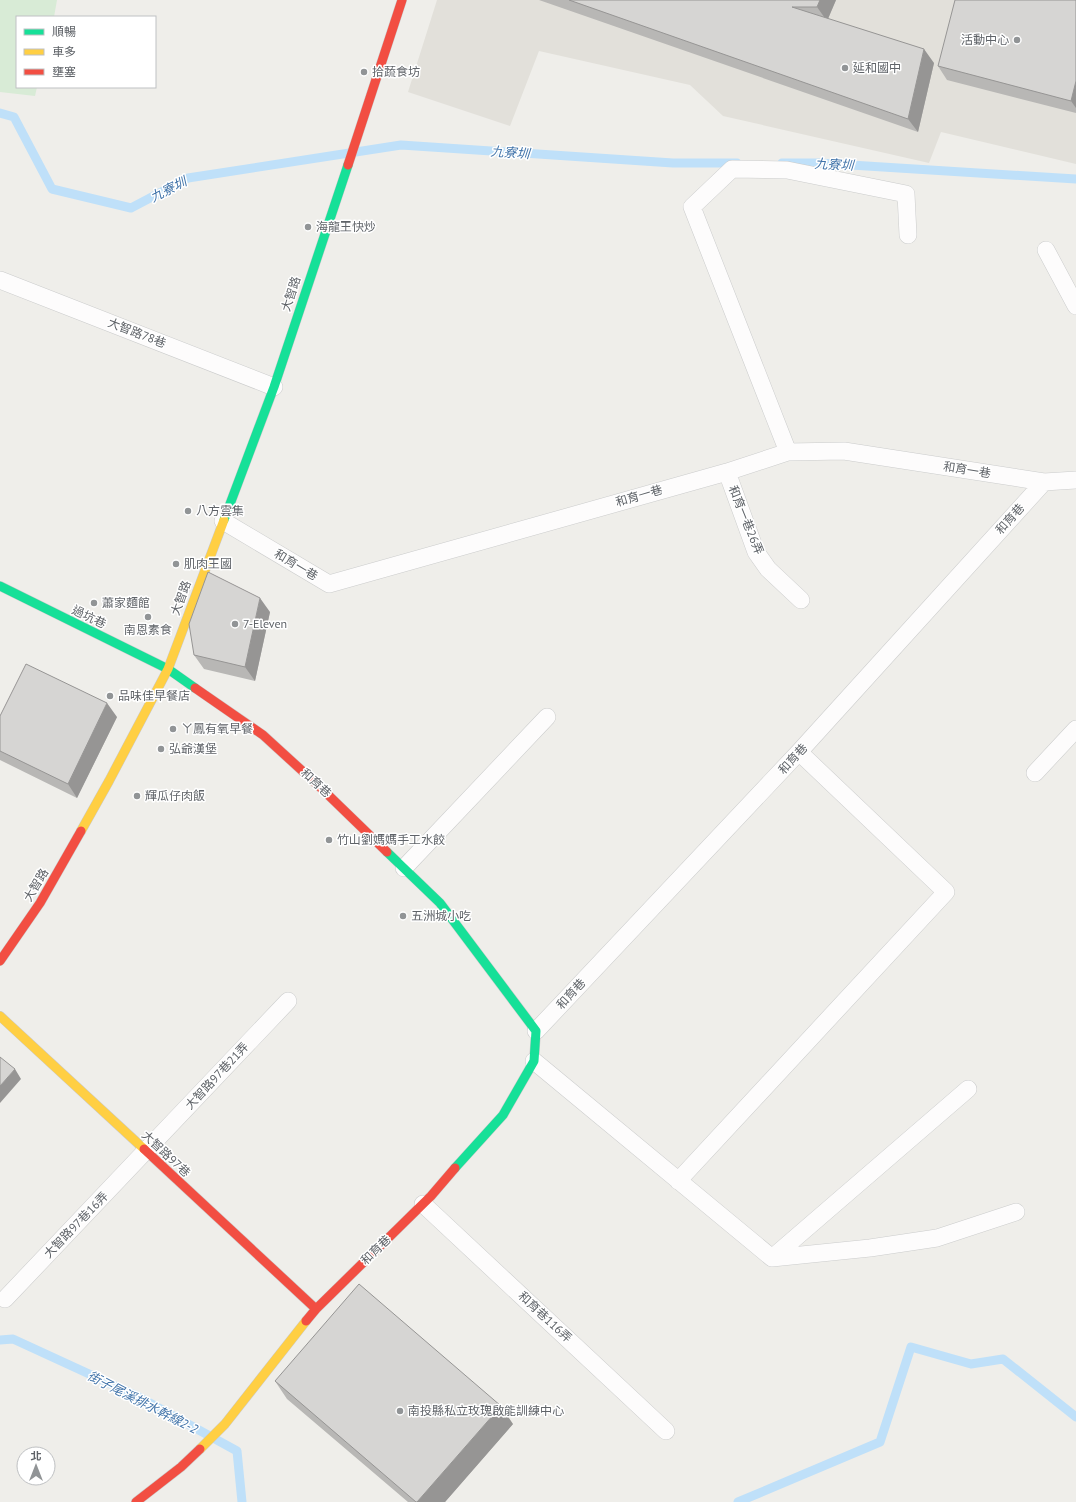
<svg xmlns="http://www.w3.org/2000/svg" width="1076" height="1502" font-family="'PT Sans','Noto Sans TC',sans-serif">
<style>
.education{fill:#e2e0da}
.green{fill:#d8ebd6}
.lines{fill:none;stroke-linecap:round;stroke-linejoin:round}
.stream{stroke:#bfe0f9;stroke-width:9}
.lane-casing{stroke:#cbcccc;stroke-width:18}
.fast-casing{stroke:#cacacb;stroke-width:10}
.slow-casing{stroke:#cacacb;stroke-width:10}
.jam-casing{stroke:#cacacb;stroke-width:10}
.lane{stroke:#fdfcfc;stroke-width:17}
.fast{stroke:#16e098;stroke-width:9}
.slow{stroke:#ffcf43;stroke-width:9}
.jam{stroke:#f24e42;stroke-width:9}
.wall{fill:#b8b7b5}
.shaded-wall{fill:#969594}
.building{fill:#d6d5d3;stroke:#969594}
.poi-dot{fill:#919496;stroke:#fff;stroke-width:1.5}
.labels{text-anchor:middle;stroke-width:3;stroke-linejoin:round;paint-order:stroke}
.poi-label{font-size:12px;fill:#5f6368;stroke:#fff;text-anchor:start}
.street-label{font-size:12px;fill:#5f6368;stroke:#fff}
.water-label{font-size:13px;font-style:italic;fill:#4174aa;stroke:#fff}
</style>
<rect width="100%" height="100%" fill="#efeeea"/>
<path class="education" d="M437 0H1076V164L941 132 929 163 723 116 690 85 539 51 510 126 408 92Z"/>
<path class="green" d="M0 0H57L54 17H17V87H37L35 96 0 92Z"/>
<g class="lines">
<path class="stream" d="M0 113 14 117 52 189 131 208 188 178 401 145 673 163H737
M782 163H819L1076 179
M0 1340 13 1339 137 1396 237 1451 242 1502
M738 1502 880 1442 911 1347 971 1364 1003 1359 1076 1417"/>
<g class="lane-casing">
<path id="lane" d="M1046 250 1076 306
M0 280 274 387
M788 452 692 207 732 169 787 170 906 194 908 235
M727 472 756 552 768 569 801 600
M223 521 329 584 727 472 788 452 844 451 1044 482 1076 480
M1035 773 1076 729
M404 868 547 717
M536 1031 799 752 1044 482
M534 1061 772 1258 870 1248 937 1238 1016 1212
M678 1181 946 892 799 752
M423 1204 666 1431
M772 1258 968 1089
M5 1299 288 1001"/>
</g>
<g class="fast-casing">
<path id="fast" d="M224 520 274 387 348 165
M0 586 168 669 195 688
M387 852 440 903 536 1031 534 1061 503 1115 455 1168"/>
</g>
<g class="slow-casing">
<path id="slow" d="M81 831 109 781 168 669 224 520
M0 1016 144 1149
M200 1449 225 1424 306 1321"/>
</g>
<g class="jam-casing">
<path id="jam" d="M348 165 402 0
M195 688 263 735 321 788 387 852
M0 961 40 903 81 831
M144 1149 316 1309
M306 1321 316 1309 431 1196 455 1168
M136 1502 181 1467 200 1449"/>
</g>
<use href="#lane" class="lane"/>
<use href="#fast" class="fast"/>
<use href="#slow" class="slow"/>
<use href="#jam" class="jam"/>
</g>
<path class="wall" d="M539 0H836L828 19 934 63 918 132Z
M1076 0V113L947 80 938 66Z
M270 612 255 681 204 669 194 655Z
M0 716 117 717 77 798 0 760Z
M275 1381 513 1424 445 1502H408L287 1399Z"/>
<path class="shaded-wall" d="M820 0H836L827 21 817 7Z
M924 49 934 63 918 132 908 119Z
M1076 81V108L1071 101Z
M260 598 270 612 255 681 245 667Z
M107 703 117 717 77 798 68 784Z
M15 1069 21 1079 0 1103V1086Z
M501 1406 513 1424 445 1502H417Z"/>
<path class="building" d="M569 0H820L817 7H792L924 49 908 119Z
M955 0H1076V81L1071 101 938 66Z
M208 572 260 598 245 667 194 655 189 624Z
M26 664 107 703 68 784 0 751V716Z
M0 1057 15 1069 0 1086Z
M359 1284 501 1406 417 1502H416L275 1381Z"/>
<g class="poi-dot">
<circle cx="1017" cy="40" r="4"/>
<circle cx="845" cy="68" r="4"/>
<circle cx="364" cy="72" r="4"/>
<circle cx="308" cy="227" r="4"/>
<circle cx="188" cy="511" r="4"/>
<circle cx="176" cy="564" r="4"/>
<circle cx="94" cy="603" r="4"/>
<circle cx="148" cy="617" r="4"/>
<circle cx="235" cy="624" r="4"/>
<circle cx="110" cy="696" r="4"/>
<circle cx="173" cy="729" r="4"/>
<circle cx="161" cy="749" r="4"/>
<circle cx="137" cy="796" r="4"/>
<circle cx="329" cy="840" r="4"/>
<circle cx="403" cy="916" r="4"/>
<circle cx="400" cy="1411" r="4"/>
</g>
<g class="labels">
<g class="poi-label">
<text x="1009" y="44" text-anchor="end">活動中心</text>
<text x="853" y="72">延和國中</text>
<text x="372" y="76">拾蔬食坊</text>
<text x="316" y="231">海龍王快炒</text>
<text x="196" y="515">八方雲集</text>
<text x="184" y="568">肌肉王國</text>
<text x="102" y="607">蕭家麵館</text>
<text x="243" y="628">7-Eleven</text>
<text x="148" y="634" text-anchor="middle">南恩素食</text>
<text x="118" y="700">品味佳早餐店</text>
<text x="181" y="733">ㄚ鳳有氧早餐</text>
<text x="169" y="753">弘爺漢堡</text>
<text x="145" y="800">輝瓜仔肉飯</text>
<text x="337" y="844">竹山劉媽媽手工水餃</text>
<text x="411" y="920">五洲城小吃</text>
<text x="408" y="1415">南投縣私立玫瑰啟能訓練中心</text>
</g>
<g class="street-label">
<text transform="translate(291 294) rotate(-72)" y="4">大智路</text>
<text transform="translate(137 333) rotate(21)" y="4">大智路78巷</text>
<text transform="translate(967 470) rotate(9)" y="4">和育一巷</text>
<text transform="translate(639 496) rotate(-16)" y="4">和育一巷</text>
<text transform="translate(1010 519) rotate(-48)" y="4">和育巷</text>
<text transform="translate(746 520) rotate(68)" y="4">和育一巷26弄</text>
<text transform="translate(296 565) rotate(31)" y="4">和育一巷</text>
<text transform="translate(181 598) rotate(-70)" y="4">大智路</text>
<text transform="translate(89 617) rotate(26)" y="4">過坑巷</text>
<text transform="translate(793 759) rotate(-47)" y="4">和育巷</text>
<text transform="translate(316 783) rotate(43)" y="4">和育巷</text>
<text transform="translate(36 885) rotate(-59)" y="4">大智路</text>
<text transform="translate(571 994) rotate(-47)" y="4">和育巷</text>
<text transform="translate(217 1076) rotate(-47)" y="4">大智路97巷21弄</text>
<text transform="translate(166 1154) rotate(43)" y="4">大智路97巷</text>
<text transform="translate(76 1225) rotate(-46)" y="4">大智路97巷16弄</text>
<text transform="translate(376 1250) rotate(-44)" y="4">和育巷</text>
<text transform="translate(545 1317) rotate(43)" y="4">和育巷116弄</text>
</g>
<g class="water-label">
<text transform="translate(510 152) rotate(4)" y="5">九寮圳</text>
<text transform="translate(834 164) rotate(3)" y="5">九寮圳</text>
<text transform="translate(168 189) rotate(-27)" y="5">九寮圳</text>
<text transform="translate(143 1402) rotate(27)" y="5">街子尾溪排水幹線2-2</text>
</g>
</g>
<rect x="16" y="16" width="140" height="72" fill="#ffffff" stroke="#bfc1c3"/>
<rect x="24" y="29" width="20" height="6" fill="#16e098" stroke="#bfc1c3"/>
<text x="52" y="36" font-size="12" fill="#5f6368">順暢</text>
<rect x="24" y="49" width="20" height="6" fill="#ffcf43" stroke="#bfc1c3"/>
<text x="52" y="56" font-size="12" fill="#5f6368">車多</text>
<rect x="24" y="69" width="20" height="6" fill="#f24e42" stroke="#bfc1c3"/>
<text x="52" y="76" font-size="12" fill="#5f6368">壅塞</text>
<g transform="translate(36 1466)"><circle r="19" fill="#ffffff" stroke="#bfc1c3"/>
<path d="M0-3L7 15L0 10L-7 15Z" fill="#919496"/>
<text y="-6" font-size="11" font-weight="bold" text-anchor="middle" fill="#5f6368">北</text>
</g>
</svg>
